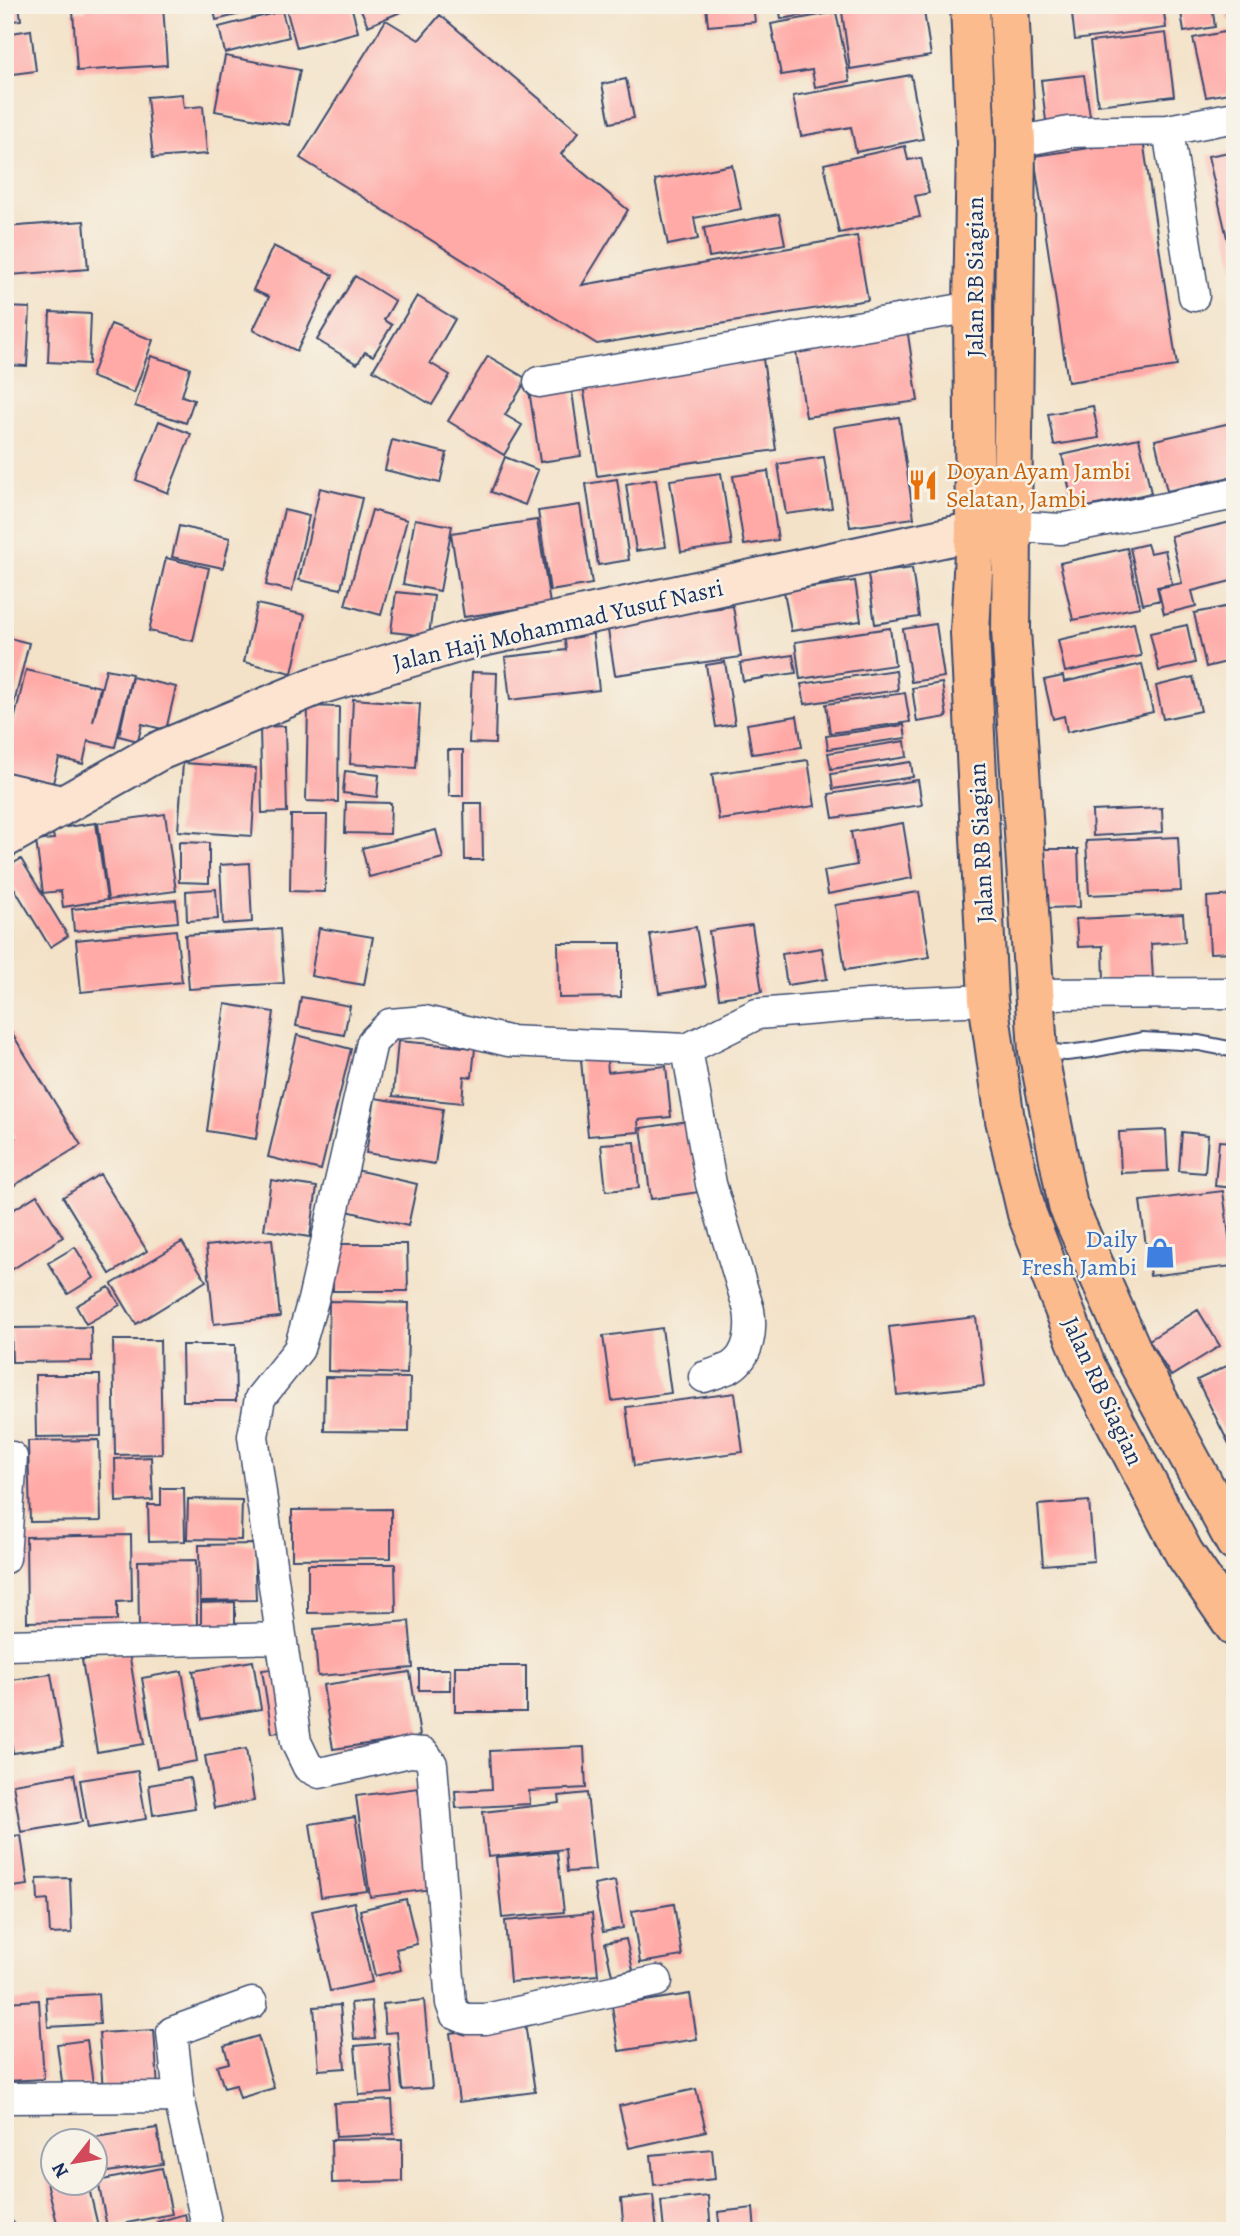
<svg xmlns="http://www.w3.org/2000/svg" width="1240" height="2236" font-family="Alegreya,serif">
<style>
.building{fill:#ffaaa7}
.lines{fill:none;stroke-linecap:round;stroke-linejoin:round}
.lane-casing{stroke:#3b4a6e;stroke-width:18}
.street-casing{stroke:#3b4a6e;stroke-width:33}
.secondary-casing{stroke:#3b4a6e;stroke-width:42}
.highway-casing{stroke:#3b4a6e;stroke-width:42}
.lane{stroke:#fff;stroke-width:14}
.street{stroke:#fff;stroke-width:30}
.secondary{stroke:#fde4d1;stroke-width:38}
.highway{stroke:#fbbb8d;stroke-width:38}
.labels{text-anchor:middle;stroke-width:5;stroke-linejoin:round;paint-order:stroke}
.street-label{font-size:24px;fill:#1b2f5e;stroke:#f7f3e8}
.food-label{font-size:24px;fill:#c56008;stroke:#f7f3e8;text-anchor:start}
.shop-label{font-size:24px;fill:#366cbe;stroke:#f7f3e8;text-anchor:end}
</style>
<rect width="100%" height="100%" fill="#f7f3e8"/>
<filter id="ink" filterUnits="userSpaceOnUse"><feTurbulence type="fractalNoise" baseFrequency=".0143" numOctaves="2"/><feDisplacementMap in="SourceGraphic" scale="14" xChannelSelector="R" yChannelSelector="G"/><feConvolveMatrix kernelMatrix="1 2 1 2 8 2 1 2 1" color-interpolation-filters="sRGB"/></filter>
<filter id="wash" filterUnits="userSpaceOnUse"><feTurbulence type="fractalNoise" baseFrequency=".00686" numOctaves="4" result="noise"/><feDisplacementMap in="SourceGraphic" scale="28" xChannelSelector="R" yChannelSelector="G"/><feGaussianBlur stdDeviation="1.57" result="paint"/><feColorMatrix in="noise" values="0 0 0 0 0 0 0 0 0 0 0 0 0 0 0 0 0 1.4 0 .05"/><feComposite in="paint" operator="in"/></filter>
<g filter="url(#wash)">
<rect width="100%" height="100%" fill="#f3e2c8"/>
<g id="blocks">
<path class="building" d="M5 5H19L21 20 5 22Z
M85 5H163L167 65 77 71 73 11H86Z
M213 5H256L257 10 216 20Z
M285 5H351L358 32 297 48Z
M359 5H417L368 26Z
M706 5H753L755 22 708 26Z
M779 5H837V9L781 19Z
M841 5H923L931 56 850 69Z
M1071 5H1163L1166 28 1075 40Z
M1180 5H1212L1215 27 1184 32Z
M1225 5H1235V20L1228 21Z
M282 11 289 37 225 53 219 27Z
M836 12 850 81 815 87 812 70 781 75 771 24Z
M440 15 579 132 561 154 628 210 582 285 857 236 868 300 597 344 300 158 386 20 419 40Z
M31 30 36 71 5 75V34Z
M1235 30V92L1206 97 1193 38Z
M1166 33 1174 96 1098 105 1090 42Z
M225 56 300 70 289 125 215 111Z
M911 75 923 139 856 152 851 127 801 136 793 96Z
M1084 75 1091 123 1047 129 1041 80Z
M626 79 634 118 610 123 602 84Z
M182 94 184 108 203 106 207 154 153 158 147 97Z
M1143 140 1177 366 1068 382 1034 156Z
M905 146 908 160 921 158 929 193 915 196 920 217 839 233 824 164Z
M1235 151V268H1234L1208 156Z
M732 165 741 209 694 218 698 239 668 245 655 180Z
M779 214 785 244 709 257 704 228Z
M84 221 88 269 10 275 6 227Z
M273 246 333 275 297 351 253 330 269 297 253 290Z
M355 276 395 301 384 320 392 325 373 356 365 352 357 364 317 340Z
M417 296 455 319 430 363 450 375 432 405 373 370Z
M5 307 30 308 27 366 5 365Z
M50 312 91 314 89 364 48 362Z
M111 324 153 340 134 393 91 377Z
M907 328 918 401 806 417 795 345Z
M151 356 190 368 182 396 194 400 186 423 135 406Z
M488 356 527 379 505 415 522 425 504 455 448 421Z
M763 359 776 450 597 476 583 385Z
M571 384 581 456 540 462 529 390Z
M1093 406 1099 438 1054 445 1048 414Z
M899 417 914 518 850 527 834 427Z
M159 421 191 434 168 493 136 480Z
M1235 422V476L1167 491 1155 440Z
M1139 438 1151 493 1074 510 1062 455Z
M392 440 447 453 440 483 385 470Z
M505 457 538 470 525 505 491 492Z
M824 457 832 508 786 514 778 464Z
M768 471 778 540 744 545 733 476Z
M721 473 732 545 681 552 670 480Z
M617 479 629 560 598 565 586 484Z
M656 479 666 547 636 551 626 484Z
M320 488 362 498 341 589 299 580Z
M580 505 592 584 550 591 538 511Z
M284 510 309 516 292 591 266 585Z
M372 510 407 520 381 615 345 605Z
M415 519 452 526 440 591 403 584Z
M537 520 550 604 464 617 451 533Z
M1235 521V580L1192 591 1196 606 1164 614 1158 588 1182 583 1171 536Z
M179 526 230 538 223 568 172 557Z
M1147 544 1150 553 1165 550 1172 584 1157 587 1160 600 1143 604 1130 548Z
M1127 548 1140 607 1073 620 1060 563Z
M166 558 209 568 193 641 149 631Z
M912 568 919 617 875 624 868 574Z
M855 581 861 621 791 631 784 591Z
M396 592 434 596 429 636 391 632Z
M257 604 305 615 292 673 244 662Z
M733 606 741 657 615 675 607 624Z
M1230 606 1235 628V660L1206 667 1194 613Z
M1134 623 1141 656 1065 672 1058 640Z
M936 624 944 677 911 682 903 629Z
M1187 625 1195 663 1159 671 1150 633Z
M592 628 599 690 510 700 505 657 566 650 564 631Z
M890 628 895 665 800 679 795 642Z
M5 637 29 643 6 736H5Z
M793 655 796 673 743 681 740 663Z
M725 662 735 724 716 727 706 665Z
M1142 664 1153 712 1067 732 1064 716 1053 719 1044 680 1063 676 1064 682Z
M106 669 132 674 115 747 88 741 83 764 59 758 53 783 5 772V759L26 670 100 687 93 722Z
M896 670 898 690 805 704 801 684Z
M472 672 497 673 495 744 469 743Z
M132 677 176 687 166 730 142 724 138 741 119 736Z
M1193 677 1201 711 1163 719 1156 686Z
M942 683 947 717 917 722 912 688Z
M905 693 910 722 830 733 826 704Z
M353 699 420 704 416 768 350 764Z
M308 706 339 707 338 802 306 801Z
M797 716 802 747 752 754 747 724Z
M904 725 906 738 828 749 826 736Z
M285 726 287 812 262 813 260 727Z
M905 741 907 757 831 769 828 753Z
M448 750H463V796H449Z
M808 760 815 806 719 820 712 774Z
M911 762 913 777 833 789 831 774Z
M183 763 256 768 252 836 178 831Z
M345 771 379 775 377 797 343 793Z
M918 780 922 805 833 818 829 794Z
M346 802 391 803 390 834 345 833Z
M464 803H482L483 860H465Z
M1162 808 1163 832 1093 836 1092 811Z
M165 814 176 891 108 900 98 823Z
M291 815H327L325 892 290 891Z
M96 823 107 900 63 907 61 891 43 893 36 841 54 839 52 829Z
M903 823 912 878 828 894 824 871 857 865 851 832Z
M436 830 443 858 369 877 362 848Z
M1178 837 1181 891 1089 895 1086 841Z
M179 842 209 843V883L179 882Z
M1044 849H1078L1080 907 1046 908Z
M21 859 68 936 50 947 5 873V868Z
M249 863 252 922 223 924 220 865Z
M216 889 218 919 187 921 186 891Z
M919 892 930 957 845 970 835 905Z
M1235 895V952L1210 953 1207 897Z
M176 900 178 922 74 931 72 909Z
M1183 914 1185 942 1151 944 1153 979 1104 980 1103 946 1078 947 1076 919Z
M752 925 762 992 719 998 709 931Z
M696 927 706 986 659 993 650 934Z
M319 928 373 937 364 985 311 976Z
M280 929 284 983 189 989 185 935Z
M176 930 182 982 81 992 76 940Z
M558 943H621V997L559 998Z
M822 948 827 979 787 985 782 954Z
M301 997 350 1006 344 1035 296 1026Z
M225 1004 274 1012 256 1139 207 1131Z
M5 1022 81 1145 5 1191V1144L15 1138 5 1123Z
M297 1035 351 1049 321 1170 268 1157Z
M398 1041 475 1048 472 1077 464 1076 462 1103 393 1096Z
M607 1058 608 1072 666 1066 671 1117 638 1120 639 1132 588 1136 581 1060Z
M375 1098 443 1109 435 1164 366 1153Z
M689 1121 699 1192 651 1199 641 1128Z
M1166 1130 1168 1171 1121 1173 1119 1132Z
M1182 1132 1208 1135 1205 1173 1179 1171Z
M1219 1141 1235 1142V1188L1215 1186Z
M635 1142 639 1188 606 1191 601 1144Z
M356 1170 417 1184 408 1226 347 1211Z
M100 1174 147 1251 110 1274 63 1197Z
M271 1180 317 1187 310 1237 264 1230Z
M1223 1191 1233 1266 1150 1276 1140 1201Z
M37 1195 63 1237 5 1274V1215Z
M272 1239 280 1317 214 1324 206 1246Z
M182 1242 206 1281 136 1324 112 1284Z
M332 1244H407L408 1291H333Z
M75 1247 94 1278 68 1294 48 1263Z
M109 1287 120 1305 86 1324 76 1306Z
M329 1301 409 1303 407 1374 328 1371Z
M1198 1310 1220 1346 1171 1376 1149 1340Z
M976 1317 984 1386 897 1395 889 1327Z
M91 1327 92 1361 12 1362 11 1328Z
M662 1328 671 1393 612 1401 603 1336Z
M113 1340H160L162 1454 115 1455Z
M182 1345H235L236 1401H183Z
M1235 1362V1456L1197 1380Z
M35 1375H100L101 1436 36 1437Z
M325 1377 410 1378 409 1432 324 1431Z
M735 1393 743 1452 634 1466 626 1407Z
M99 1440 101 1521 30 1522 28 1441Z
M151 1457 153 1500 116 1502 115 1459Z
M161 1488H184L185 1541 149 1542 148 1505H161Z
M188 1499 242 1500 241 1540 187 1539Z
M1089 1501 1094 1561 1043 1565 1038 1505Z
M391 1509V1558L292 1559V1510Z
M131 1535 132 1601 117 1602V1620L27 1622 26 1537Z
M254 1544 256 1600 200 1601 199 1545Z
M196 1560 197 1626 139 1627 138 1561Z
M308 1564H395L396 1612 308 1613Z
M235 1602V1631L201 1632V1603Z
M409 1621 413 1668 318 1676 314 1629Z
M129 1652 144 1744 97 1752 82 1660Z
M253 1661 261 1709 202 1719 193 1671Z
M455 1666H526V1712H455Z
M279 1668 290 1731 272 1733 262 1670Z
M419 1669H450V1690H419Z
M182 1671 197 1761 157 1768 142 1678Z
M410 1672 420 1736 333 1749 323 1685Z
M51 1674 63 1746 13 1753 5 1706V1681Z
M584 1747 586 1788 529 1791 530 1804 456 1808 455 1791 492 1789 490 1751Z
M246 1749 254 1801 214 1808 205 1756Z
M138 1771 146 1819 88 1828 80 1780Z
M74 1774 82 1822 21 1832 13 1784Z
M190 1778 195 1808 153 1815 149 1785Z
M418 1788 433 1889 370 1897 356 1796Z
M5 1789 12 1822 5 1823Z
M587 1793 595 1870 567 1872 565 1849 488 1857 483 1812 560 1803 559 1796Z
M355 1817 367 1891 321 1897 310 1824Z
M21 1835 28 1885 5 1888V1837Z
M557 1852 564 1912 502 1918 496 1857Z
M70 1878 72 1933 50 1934 48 1900 38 1901 37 1879Z
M615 1881 623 1928 603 1932 594 1885Z
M406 1899 417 1944 396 1949 401 1970 375 1976 360 1910Z
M354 1902 372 1982 330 1991 312 1911Z
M674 1904 682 1956 640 1963 632 1911Z
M592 1913 598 1975 510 1982 505 1921Z
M5 1916 11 1938 5 1939Z
M626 1939 633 1970 612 1975 605 1943Z
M98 1994 100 2024 48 2027 46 1997Z
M690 1994 697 2039 619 2051 612 2006Z
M39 2000 44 2079 8 2081 5 2002Z
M424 2000 432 2088 402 2090 397 2032 385 2033 383 2004Z
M371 2001 375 2038 354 2039 351 2003Z
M340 2005 345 2068 319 2070 314 2007Z
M525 2023 535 2092 459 2102 450 2033Z
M154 2030 158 2088 103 2091 99 2033Z
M258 2036 274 2088 240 2098 236 2085 224 2088 217 2066 229 2063 224 2046Z
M87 2040 93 2084 63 2089 57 2044Z
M389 2043 393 2093 359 2095 355 2046Z
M696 2089 706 2131 629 2148 619 2106Z
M392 2100 394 2134 336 2137 334 2103Z
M157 2128 163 2164 100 2173 95 2137Z
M402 2139V2181L332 2183 331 2140Z
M712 2149 715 2179 654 2185 651 2155Z
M52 2164V2184H88L98 2226 78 2231H59L43 2166Z
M162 2168 172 2214 107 2227 98 2181Z
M653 2195 657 2231H624L621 2199Z
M708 2196 711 2231H664L661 2201Z
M753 2208 755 2231H720L718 2212Z
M5 2212 20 2231H5Z
M185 2214 189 2231H160L157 2222Z"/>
</g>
</g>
<g filter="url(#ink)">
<use href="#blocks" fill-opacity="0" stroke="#3b4a6e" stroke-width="2"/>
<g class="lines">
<g class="lane-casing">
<path id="lane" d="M1040 1051 1066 1053 1092 1050 1142 1040 1199 1043 1235 1050"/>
</g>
<g class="street-casing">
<path id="street" d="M1168 130 1194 296
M1016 142 1069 132 1168 130 1235 117
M539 382 973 307
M1011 526 1061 529 1235 494
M1033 994 1235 993
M687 1049 711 1184 749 1310C752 1329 750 1355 731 1367 723 1371 713 1374 704 1377
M5 1558 12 1457
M5 1645 280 1638
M657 1981 486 2019H467L455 2014 451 2003 432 1764 424 1753 410 1752 320 1773 308 1767 296 1742 253 1436 260 1398 299 1349 313 1300 372 1042 390 1024 425 1021 508 1041 687 1049 757 1014 868 1005 988 1000
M5 2098 179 2097
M208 2231 179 2097 172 2032 252 2003"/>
</g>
<g class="secondary-casing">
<path id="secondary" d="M5 792 61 805
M5 838 159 751 316 686 464 641 975 531"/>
</g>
<g class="highway-casing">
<path id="highway" d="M970 5 976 146 973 307 975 531 970 633 988 1000 1005 1120 1027 1214 1086 1366 1184 1553 1235 1627
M1009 5 1016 142 1011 630 1038 1051 1068 1206 1134 1355 1235 1542"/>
</g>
<use href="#lane" class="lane"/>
<use href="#street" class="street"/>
<use href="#secondary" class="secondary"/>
<use href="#highway" class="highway"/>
</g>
</g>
<defs>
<g id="restaurant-bare" transform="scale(2.415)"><path d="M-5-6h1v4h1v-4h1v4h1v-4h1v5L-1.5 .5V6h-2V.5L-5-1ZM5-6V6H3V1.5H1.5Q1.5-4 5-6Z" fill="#e8710a" stroke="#f7f3e8" stroke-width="2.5" paint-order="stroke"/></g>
<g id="shop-bare" transform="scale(2.415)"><path d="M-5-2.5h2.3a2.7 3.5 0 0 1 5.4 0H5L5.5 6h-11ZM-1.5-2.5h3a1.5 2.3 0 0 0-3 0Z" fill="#3f7fe0" stroke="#f7f3e8" stroke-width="2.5" paint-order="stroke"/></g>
</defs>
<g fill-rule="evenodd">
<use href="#restaurant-bare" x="923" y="485"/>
<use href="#shop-bare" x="1160" y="1253"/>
</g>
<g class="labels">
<g class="street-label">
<text transform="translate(975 277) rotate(-90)" y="8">Jalan RB Siagian</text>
<text transform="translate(558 625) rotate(-13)" y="8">Jalan Haji Mohammad Yusuf Nasri</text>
<text transform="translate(981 843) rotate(-93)" y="8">Jalan RB Siagian</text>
<text transform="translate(1103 1391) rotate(65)" y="8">Jalan RB Siagian</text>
</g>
<g class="food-label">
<text x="946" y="479">Doyan Ayam Jambi<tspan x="946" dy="28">Selatan, Jambi</tspan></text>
</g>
<g class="shop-label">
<text x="1137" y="1247">Daily<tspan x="1137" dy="28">Fresh Jambi</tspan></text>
</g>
</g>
<rect width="1240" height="2236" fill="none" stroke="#f7f3e8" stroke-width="28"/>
<g transform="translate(74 2162) rotate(239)"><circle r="33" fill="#f7f3e8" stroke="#9fa5b1" stroke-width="2"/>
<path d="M0-5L12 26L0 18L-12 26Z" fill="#d1495b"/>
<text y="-10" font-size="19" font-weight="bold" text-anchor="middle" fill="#1b2f5e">N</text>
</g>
</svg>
